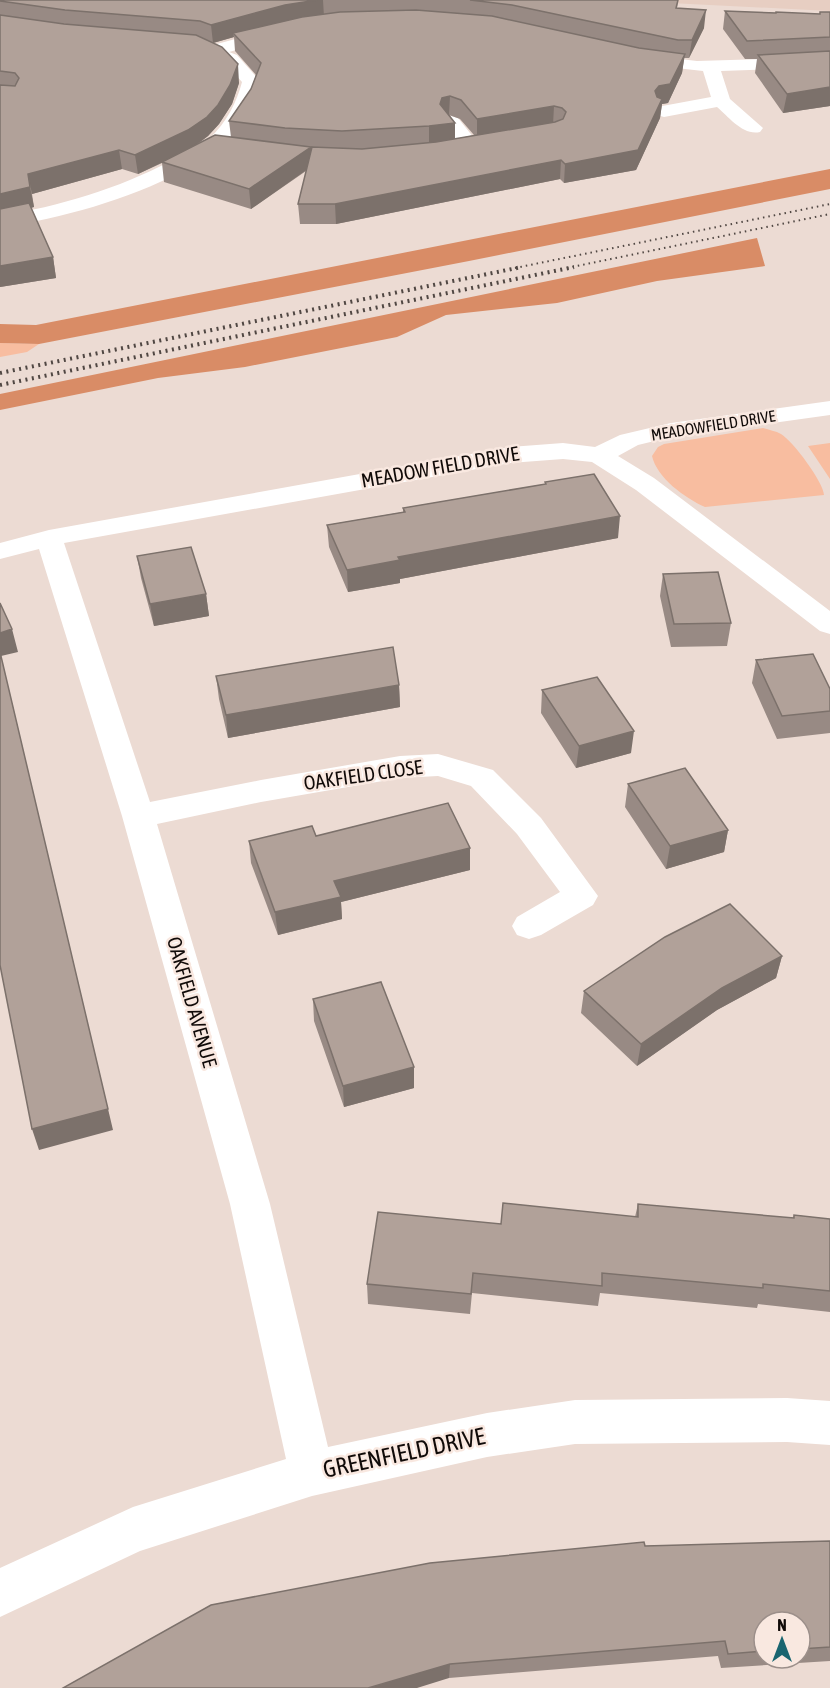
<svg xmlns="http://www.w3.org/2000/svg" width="830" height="1688" font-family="'Asap Condensed',sans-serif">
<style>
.built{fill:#e7cec2}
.green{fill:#f8bda0}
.forest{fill:#d98c66}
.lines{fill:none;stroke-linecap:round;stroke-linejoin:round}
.minor{fill:#fff;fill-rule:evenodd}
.rail-far1{stroke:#504743;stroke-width:2;stroke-dasharray:1.5 4;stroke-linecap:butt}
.rail{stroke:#504743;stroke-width:4;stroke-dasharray:2 4.5;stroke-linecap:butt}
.wall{fill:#988a84;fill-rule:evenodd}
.shaded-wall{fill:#7c716b}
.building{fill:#b1a199;stroke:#7c716b;stroke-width:1.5}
.labels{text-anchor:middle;stroke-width:5;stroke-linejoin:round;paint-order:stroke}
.far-street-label{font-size:16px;fill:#100a08;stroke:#f9e8e0}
.street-label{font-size:20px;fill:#100a08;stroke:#f9e8e0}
.near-street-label{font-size:24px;fill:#100a08;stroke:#f9e8e0}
</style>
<rect width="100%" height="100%" fill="#ecdbd3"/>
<path class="built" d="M670 0H830V11L670 3Z"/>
<path class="green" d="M0 343 39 344 27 352 0 357Z
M763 428C769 430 776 431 781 434 793 441 824 483 824 495L705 507C685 498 657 478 652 456L658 447 664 444Z
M830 443V479L808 446Z"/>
<path class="forest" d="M830 169V189L469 261 39 344 0 343V324L36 325Z
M757 238 765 266 657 281 557 303 446 315 397 337 245 367 158 378 0 410V394Z"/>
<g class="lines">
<path class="minor" d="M277 28 283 29 286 33 283 37 229 52 237 55 260 81C254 105 240 131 222 148 211 158 196 164 183 171 125 201 64 217 0 228V216C60 206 117 189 171 161 184 155 199 148 210 138 226 123 237 102 242 82L225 63 195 50 192 46 195 42 201 41 213 45Z
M638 54 697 61 830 57V67L721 71 730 99 763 128 760 132C743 136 729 117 717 107L664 117 657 115 655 111 657 107 711 97 703 71 632 63 629 59 632 55Z
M451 116 458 118 478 143 481 147 478 151H464L444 126 442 122 444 118Z
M830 401V415L671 437 638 445 618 456 654 478 830 611V634L820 631 636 490 592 462 563 459 510 463 64 543 150 802 261 780 400 756 438 754 493 770 541 818 598 896 593 905 541 935 529 939 517 935 512 926 517 917 560 892 517 834 471 786 438 776 400 778 261 802 157 824 270 1204 328 1447 487 1413 575 1400 787 1398 830 1401V1445L787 1442 575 1444 487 1457 312 1496 140 1551 0 1617V1568L133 1507 286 1459 230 1204 122 816 39 549 0 559V543L49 530 510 447 563 443 595 447 620 435 671 423Z"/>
<path class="rail-far1" d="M515 268 830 204
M567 268 830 214"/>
<path class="rail" d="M0 373 522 267
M0 385 574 267"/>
</g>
<path class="wall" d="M0 0H678L677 8 704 28 689 58H684L682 73 668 103 662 104 660 118 636 170 564 183 560 179 336 224H300L298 204 306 171 251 209 164 182 162 163 138 174 122 169 32 194 34 207 31 208 53 257 56 278 0 287ZM234 37 235 51 256 75 251 89 229 121 231 137 198 144 208 136 219 124 232 104 239 83 213 43ZM449 115 460 119 474 135 455 139V123Z
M725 11 776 13 820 14V12H830V106L783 113 755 73 757 59H745L723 29Z
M545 482 618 538 400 579V583L348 592 329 547 327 525 403 512V508L545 484Z
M137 556 206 594 209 616 154 626 141 578Z
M663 574 731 623 727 646 671 647 660 596Z
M756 660 830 689V733L777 739 752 683Z
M216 676 399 685 400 707 228 738 219 699Z
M542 690 631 753 576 768 541 713Z
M628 784 728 830 724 852 666 869 625 807Z
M316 836 470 870 341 902 342 919 278 935 251 863 249 841Z
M782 956 776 978 717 1010 637 1066 581 1013 584 991Z
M313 999 414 1067V1088L344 1107 314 1021Z
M638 1204 793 1218 794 1215 830 1219V1312L758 1304 757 1308 600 1293 598 1306 472 1293 470 1314 368 1304 367 1284 501 1224 635 1217Z
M830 1541V1661L721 1668 718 1656 449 1678 63 1688 645 1546ZM764 1622H800V1658H764Z"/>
<path class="shaded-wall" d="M317 0H323L324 17 233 33 234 37 213 43 211 25 285 5Z
M706 10 704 28 689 58 692 40Z
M685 54 682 73 668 103 662 104 660 118 636 170 564 183 565 164 655 91Z
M238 64 239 83 232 104 219 124 208 136 190 149 138 174 135 155Z
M830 87V106L783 113 787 94Z
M450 96 449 115 440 104 442 98Z
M554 106 553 125 477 139V119Z
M455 123V142L429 146V126Z
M311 147 312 166 251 209 249 189Z
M119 150 122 169 32 194 28 174Z
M561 160 560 179 336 224 335 204Z
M30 187 34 207 0 214V194Z
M53 257 56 278 0 287V266Z
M620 516 618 538 400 579V583L348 592 347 570 398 557Z
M206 594 209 616 154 626 150 604Z
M12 629 18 652 1 656 113 1130 39 1150 32 1129 0 652V633Z
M399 685 400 707 228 738 226 715Z
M634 731 631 753 576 768 579 746Z
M728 830 724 852 666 869 670 846Z
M470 848V870L341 902 342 919 278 935 275 912 334 881Z
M782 956 776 978 717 1010 637 1066 641 1044 722 988Z
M414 1067V1088L344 1107 343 1086Z
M450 1664 449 1678 417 1688H368Z"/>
<path class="building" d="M0 0H317L285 5 211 25 200 21 65 10 0 1Z
M470 0H678L676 8 706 10 692 40H678L512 5Z
M416 10 492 16 639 48 685 54 670 84 659 86 655 91 657 97 662 99 638 150 565 164 561 160 335 204H298L312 147 362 149 436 142 555 122 563 119 566 112 562 108 554 106 477 119 461 100 450 96 442 98 440 104 455 123 429 126 342 131 285 128 229 121 251 89 261 63 233 33 302 17 340 12Z
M725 11 776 13V12L820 14V12H830V37L747 41Z
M0 15 64 24 196 35 222 47 238 64 230 85 218 105 207 117 188 130 135 155 119 150 28 174 30 187 0 194V85L15 86 19 78 15 73 0 71Z
M830 51V87L787 94 758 55Z
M215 135 311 147 249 189 162 162Z
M29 203 53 257 0 266V209Z
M594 474 620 516 398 557 400 560 347 570 327 525 405 512 403 508 546 484 545 482Z
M191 547 206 594 150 604 137 556Z
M718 572 731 623 674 624 663 574Z
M0 603 12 629 0 633Z
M393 647 399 685 226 715 216 676Z
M0 652 108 1109 32 1129 0 965Z
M813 654 830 689V711L782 716 756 660Z
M597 677 634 731 579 746 542 690Z
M685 768 728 830 670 846 628 784Z
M448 803 470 848 334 881 341 897 275 912 249 841 312 826 316 836Z
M730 904 782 956 722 988 641 1044 584 991 665 937Z
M381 982 414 1067 343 1086 313 999Z
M503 1203 638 1217V1204L794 1218V1215L830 1219V1291L763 1284V1288L602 1273V1286L473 1273 471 1294 367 1284 378 1212 501 1224Z
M830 1541V1647L800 1649V1622H764V1651L728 1654 725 1641 450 1664 368 1688H63L211 1605 430 1563 644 1542 645 1546Z"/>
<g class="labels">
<g class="far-street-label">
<text transform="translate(713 425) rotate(-9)" y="6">MEADOWFIELD DRIVE</text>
</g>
<g class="street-label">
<text transform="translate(440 467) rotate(-10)" y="7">MEADOW FIELD DRIVE</text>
<text transform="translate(363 775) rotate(-8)" y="7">OAKFIELD CLOSE</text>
<text transform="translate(192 1002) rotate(74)" y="7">OAKFIELD AVENUE</text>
</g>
<g class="near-street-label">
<text transform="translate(404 1453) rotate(-12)" y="8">GREENFIELD DRIVE</text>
</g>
</g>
<g transform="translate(782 1640)"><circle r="28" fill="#f9e8e0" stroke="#9c8f8a" stroke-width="1.5"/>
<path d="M0-4.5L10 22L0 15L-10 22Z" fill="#1a6570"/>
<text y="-9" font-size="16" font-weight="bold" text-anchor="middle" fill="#100a08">N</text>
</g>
</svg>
